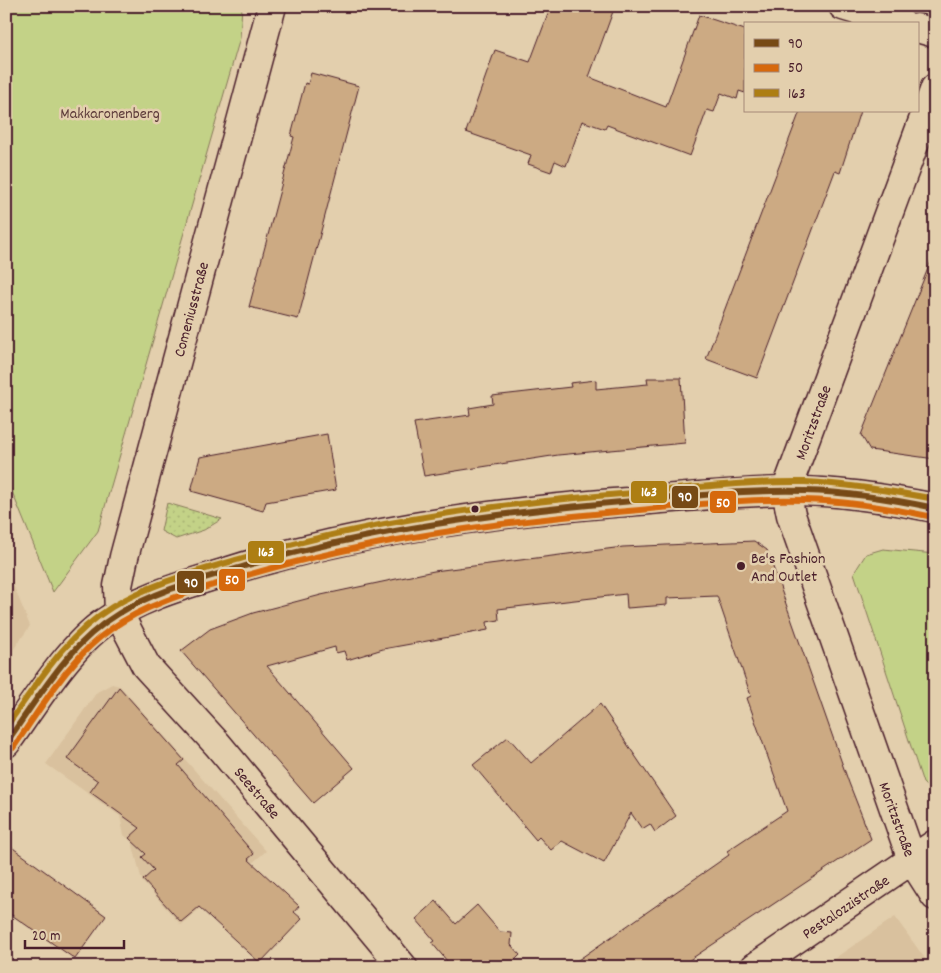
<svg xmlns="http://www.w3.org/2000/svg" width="941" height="973" font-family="Dekko,sans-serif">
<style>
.built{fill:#d9c19e}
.grass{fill:url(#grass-dots);stroke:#867859}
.green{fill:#c3d287;stroke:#867859}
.building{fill:#ccaa83;stroke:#4a1f2b}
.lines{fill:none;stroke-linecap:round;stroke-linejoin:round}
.street-casing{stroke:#4a1f2b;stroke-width:31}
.primary-casing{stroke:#4a1f2b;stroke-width:31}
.street{stroke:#e3cfad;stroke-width:28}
.primary{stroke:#e3cfad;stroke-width:28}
.bus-1-casing{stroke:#e3cfad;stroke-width:10}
.bus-2-casing{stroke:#e3cfad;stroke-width:10}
.bus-3-casing{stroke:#e3cfad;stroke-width:10}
.bus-1{stroke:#774a15;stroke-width:6}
.bus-2{stroke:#d6690d;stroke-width:6}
.bus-3{stroke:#ad7e13;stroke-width:6}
.bus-dot{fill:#4a1f2b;stroke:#e3cfad;stroke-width:2}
.labels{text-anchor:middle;stroke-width:5;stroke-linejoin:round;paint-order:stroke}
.park-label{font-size:16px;fill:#5c3a39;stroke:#e3cfad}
.street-label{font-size:16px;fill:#4a1f2b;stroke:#e3cfad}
.poi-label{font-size:16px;fill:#4a1f2b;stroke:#e3cfad;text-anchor:start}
.line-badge{stroke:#e3cfad;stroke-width:2}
.badge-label{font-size:14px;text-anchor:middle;font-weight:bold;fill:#fff}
</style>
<defs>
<pattern id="grass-dots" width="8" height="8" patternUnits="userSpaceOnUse" patternTransform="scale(1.25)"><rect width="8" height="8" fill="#c3d287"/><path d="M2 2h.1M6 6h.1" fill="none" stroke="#a9b475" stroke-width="1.8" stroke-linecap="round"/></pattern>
</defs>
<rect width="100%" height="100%" fill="#e3cfad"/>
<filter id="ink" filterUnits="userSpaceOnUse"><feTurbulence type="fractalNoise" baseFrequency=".02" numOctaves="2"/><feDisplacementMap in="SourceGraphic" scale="10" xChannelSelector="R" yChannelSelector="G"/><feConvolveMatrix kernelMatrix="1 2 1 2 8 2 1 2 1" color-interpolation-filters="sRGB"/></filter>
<g filter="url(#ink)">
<path class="built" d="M6 567 30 626 6 660Z
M112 684 120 686 266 851 181 925 142 881 132 842 124 835 120 816 46 764 97 692Z
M895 917 931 967H822Z"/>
<path class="grass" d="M167 503 222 519 204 530 176 539 161 531Z"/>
<path class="green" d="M6 6H242L240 38 98 531 53 592 6 477Z
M883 549 935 554V794L923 783 854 573 866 554Z"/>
<path class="building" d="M551 6H615L589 77 666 107 699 15 745 30V93L739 91 737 99 721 93 714 112 707 110 690 156 607 125 605 129 582 121 566 166 555 161 551 172 528 164 531 155 466 132 495 50 530 62Z
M311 73 359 86 298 319 249 307 294 137 291 136 305 83 308 84Z
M800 111H860L840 173 835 171 757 378 706 359Z
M933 256 935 459 870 450 861 435Z
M647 378H681L685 443 558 455 424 476 414 423 470 415 469 408 493 404 492 396 571 387 570 383 596 380V389L648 384Z
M327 434 336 490 266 502 263 511 191 491 200 457Z
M754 541 767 550 849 783 871 839 679 967H568L729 855 727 851 787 811 747 698 751 696 717 596 667 598V605L627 608 626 594 498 609 499 620 487 622 488 630 383 649 347 660 344 651 336 653 335 647 267 666 354 768 313 803 181 651 210 629 253 613 321 595 434 571 623 547Z
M119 687 184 760 178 765 254 854 248 859 299 906 294 912 302 919 260 963 199 907 181 922 143 880 154 870 142 857 146 854 129 838 140 828 90 792 98 781 67 759Z
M600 704 676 816 655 832 650 824 642 829 631 813 604 863 562 841 551 850 539 837 536 840 473 765 508 737 531 763Z
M6 843 106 916 75 959 6 911Z
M436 901 456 924 477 905 500 932 512 933 511 945 520 955 508 967H452L432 943 435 941 416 919Z"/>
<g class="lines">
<g class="street-casing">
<path id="street" d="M272 6 124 557 118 586 119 614 146 666 218 745 403 967
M843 6 902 24
M917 28 935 33
M935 88 786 491 791 515 912 860 935 896
M755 967 935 844"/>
</g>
<g class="primary-casing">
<path id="primary" d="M6 743C32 707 69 646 105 622 140 597 185 585 226 572 352 532 481 514 613 503 670 499 727 492 784 491 834 490 886 498 935 508"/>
</g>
<use href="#street" class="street"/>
<use href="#primary" class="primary"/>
<g class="bus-1-casing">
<path id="bus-1" d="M6 743C39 697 68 644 118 614 156 590 202 579 245 566 372 529 502 512 633 501 690 497 747 489 805 491 849 492 892 499 935 508"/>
</g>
<g class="bus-2-casing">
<path id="bus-2" d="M13 748C42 707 69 658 111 629 149 602 197 590 241 577 371 538 504 521 640 510 694 505 749 498 804 500 848 501 891 508 933 517"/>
</g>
<g class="bus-3-casing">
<path id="bus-3" d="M6 727C37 684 65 636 112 607 151 583 199 571 243 558 371 520 502 503 634 493 691 488 748 481 805 482 849 484 892 491 935 499"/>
</g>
<use href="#bus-1" class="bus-1"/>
<use href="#bus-2" class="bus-2"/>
<use href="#bus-3" class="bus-3"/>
</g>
</g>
<g class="bus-dot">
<circle cx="475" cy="509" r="4.5"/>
<circle cx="741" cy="566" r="5"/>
</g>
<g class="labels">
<g class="park-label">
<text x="110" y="118">Makkaronenberg</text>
</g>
<g class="street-label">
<text transform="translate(190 309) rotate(-75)" y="6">Comeniusstraße</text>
<text transform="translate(812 422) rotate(-70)" y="6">Moritzstraße</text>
<text transform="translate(258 792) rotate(50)" y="6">Seestraße</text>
<text transform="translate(898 819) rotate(70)" y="6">Moritzstraße</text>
<text transform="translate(845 906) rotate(-34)" y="6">Pestalozzistraße</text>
</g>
<g class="poi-label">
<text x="751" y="563">Be's Fashion<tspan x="751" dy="18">And Outlet</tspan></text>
</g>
</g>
<g class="line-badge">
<rect x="630" y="480" width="38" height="24" rx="5" fill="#ad7e13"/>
<rect x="671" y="485" width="28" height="24" rx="5" fill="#774a15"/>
<rect x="709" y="490" width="28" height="24" rx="5" fill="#d6690d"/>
<rect x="247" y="540" width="38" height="24" rx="5" fill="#ad7e13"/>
<rect x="218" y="568" width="28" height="24" rx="5" fill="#d6690d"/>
<rect x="176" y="570" width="29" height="24" rx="5" fill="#774a15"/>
</g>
<g class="badge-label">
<text x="649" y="496">163</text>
<text x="685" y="501">90</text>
<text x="723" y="507">50</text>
<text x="266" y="556">163</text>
<text x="232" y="584">50</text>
<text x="191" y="587">90</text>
</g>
<rect width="941" height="973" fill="none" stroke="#e3cfad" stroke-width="25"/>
<rect x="12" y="12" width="916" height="948" fill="none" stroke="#4a1f2b" stroke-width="2" filter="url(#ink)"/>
<rect x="744" y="22" width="175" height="90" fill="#e3cfad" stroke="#a68979"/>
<rect x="754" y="39" width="25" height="8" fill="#774a15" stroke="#a68979"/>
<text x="788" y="48" font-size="15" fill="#4a1f2b">90</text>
<rect x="754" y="64" width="25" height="8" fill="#d6690d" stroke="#a68979"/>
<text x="788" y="72" font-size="15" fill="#4a1f2b">50</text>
<rect x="754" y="89" width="25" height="8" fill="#ad7e13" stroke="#a68979"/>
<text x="788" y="98" font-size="15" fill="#4a1f2b">163</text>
<path d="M25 940v8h99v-8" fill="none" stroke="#4a1f2b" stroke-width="2.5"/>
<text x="32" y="940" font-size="15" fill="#4a1f2b" stroke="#e3cfad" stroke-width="4" paint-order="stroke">20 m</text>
</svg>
